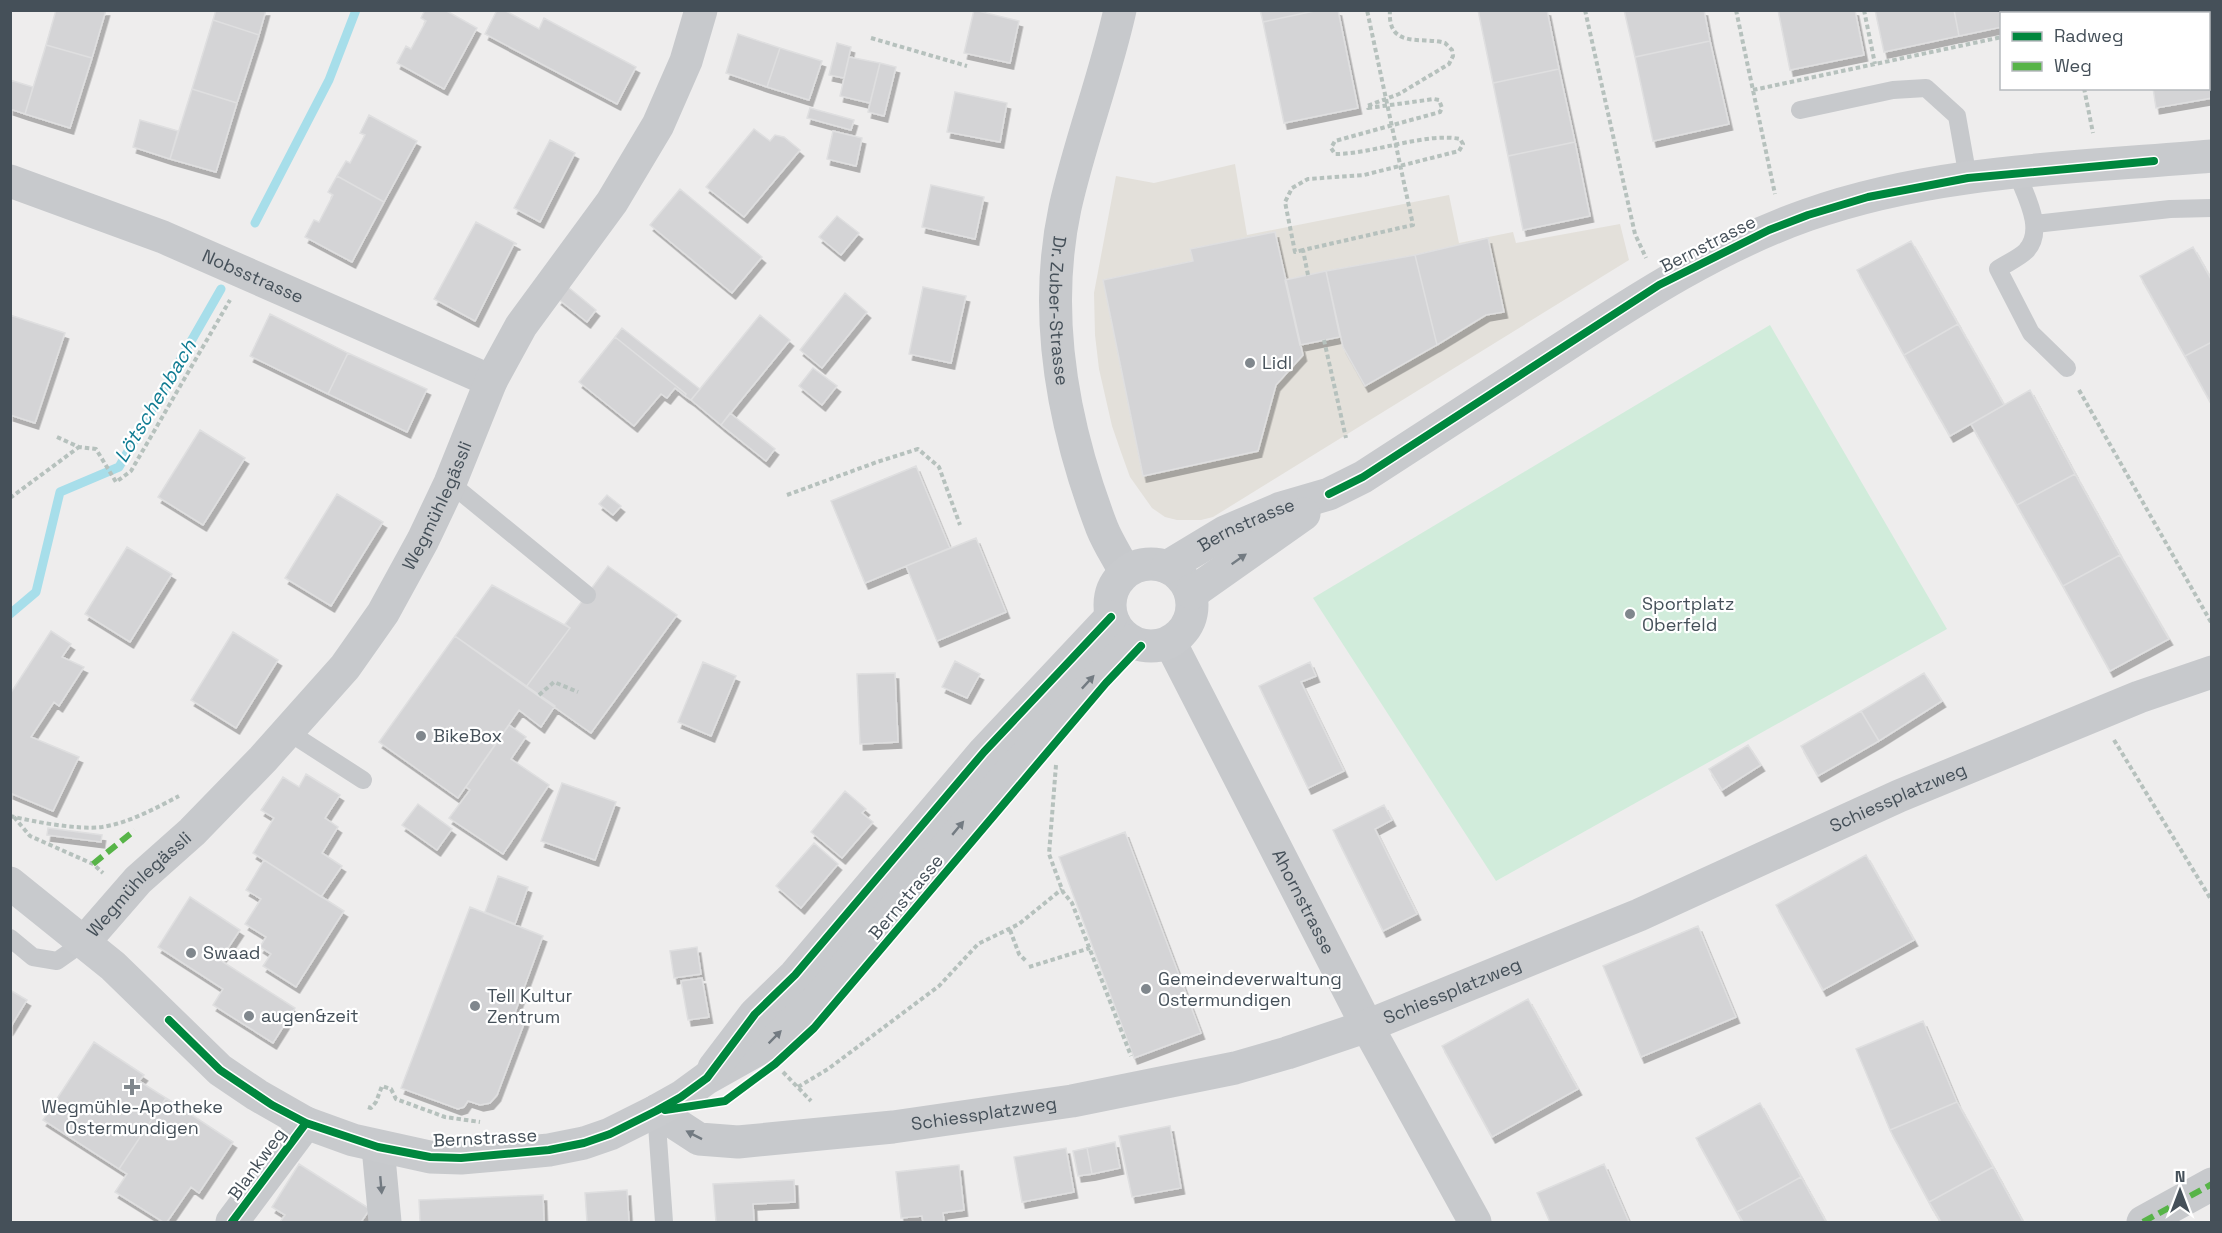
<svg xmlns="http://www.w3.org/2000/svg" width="2222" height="1233" font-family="'Space Grotesk',sans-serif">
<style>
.commercial{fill:#e3e0da}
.green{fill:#d1ecdb}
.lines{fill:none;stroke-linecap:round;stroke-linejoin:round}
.stream{stroke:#a7deea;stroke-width:9}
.building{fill:#d4d4d6;stroke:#dfdfe0;stroke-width:1.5;filter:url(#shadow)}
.path{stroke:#b6c1bd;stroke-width:4;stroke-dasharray:4.5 3;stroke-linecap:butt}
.service{stroke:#c7c9cc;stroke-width:18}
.minor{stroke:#c7c9cc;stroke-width:33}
.secondary{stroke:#c8cacd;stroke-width:33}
.quiet{stroke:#57b448;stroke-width:6;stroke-dasharray:12 6;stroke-linecap:butt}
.cycleway-casing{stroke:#fff;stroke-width:11}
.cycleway{stroke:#00873e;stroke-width:8}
.oneway{fill:#737b82}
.oneway2{fill:#727a81}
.poi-dot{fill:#80878d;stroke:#fff;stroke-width:2}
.labels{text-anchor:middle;stroke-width:4.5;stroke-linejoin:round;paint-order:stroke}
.street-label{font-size:18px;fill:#455059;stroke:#fff}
.poi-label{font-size:18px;fill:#455059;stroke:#fff;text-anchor:start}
.water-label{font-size:20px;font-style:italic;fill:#107c93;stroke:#fff}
</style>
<defs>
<filter id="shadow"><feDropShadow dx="3.5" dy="6" stdDeviation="0" flood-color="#0004"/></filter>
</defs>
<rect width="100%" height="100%" fill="#eeeded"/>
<path class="commercial" d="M1235 164 1247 235 1449 195 1459 243 1513 232 1516 243 1620 224 1629 260 1213 517 1201 520H1177L1165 517 1152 508 1130 477 1121 452 1112 426 1099 369 1095 335 1094 293 1116 176 1154 183Z"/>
<path class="green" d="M1770 325 1947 629 1496 881 1313 598Z"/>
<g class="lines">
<path class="stream" d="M255 223 329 80 356 10
M10 614 36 592 60 492 119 467 221 289"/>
</g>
<path class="building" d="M56 10H106L92 58 46 45Z
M216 10H266L259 35 213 20Z
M425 10H445L477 28 444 89 397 63 406 46 411 49 426 21 421 18Z
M497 10H504L539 29 544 18 636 67 617 104 485 34Z
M974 10 1019 21 1010 63 964 53Z
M1260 10H1319L1263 22Z
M1319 10H1338L1358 108 1284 123 1263 22Z
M1478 10H1547L1559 69 1493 83Z
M1624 10H1704L1710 41 1635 57Z
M1778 10H1855L1864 55 1790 70Z
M1875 10H1954L1959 36 1884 52Z
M1954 10H2036L2037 14H2002V27L1959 36Z
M2133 10H2201L2202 14H2133Z
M213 20 259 35 237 103 192 89Z
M738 34 780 48 767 87 726 73Z
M1710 41 1729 124 1653 141 1635 57Z
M837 43 851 47 844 78 829 75Z
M46 45 92 58 70 128 25 114Z
M780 48 822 61 809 100 767 87Z
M2208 54 2212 55V98L2156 108 2153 88H2208Z
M849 57 880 63 870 103 840 96Z
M880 63 896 67 884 116 868 112Z
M1559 69 1575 142 1508 156 1493 83Z
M10 80 33 87 25 114 10 109Z
M192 89 237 103 216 172 170 159Z
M955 92 1007 103 1000 142 947 132Z
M810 108 854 120 851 130 807 118Z
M369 115 417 141 384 202 337 176 346 161 350 163 365 135 360 133Z
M140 120 178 131 170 159 133 147Z
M754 129 770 141 775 135 784 137 800 150 744 217 706 187Z
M833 131 862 138 856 166 827 159Z
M550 140 575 153 540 222 514 208Z
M1575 142 1590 216 1523 230 1508 156Z
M337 176 384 202 352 262 305 237 314 220 319 222 333 195 328 192Z
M931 185 984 197 975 239 922 227Z
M680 189 762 257 732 293 650 225Z
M837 216 859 233 841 255 819 237Z
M476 222 517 244H514L475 321 434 299Z
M1275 232 1303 355 1276 385 1258 451 1143 476 1103 280 1193 261 1190 249Z
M1488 238 1504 312 1486 315 1437 345 1415 255Z
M1911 241 1958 324 1904 355 1857 270Z
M2193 247 2212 281V342L2185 356 2140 276Z
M1415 255 1437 345 1365 386 1343 347 1326 271Z
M1326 271 1340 337 1300 345 1285 280Z
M568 287 596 310 587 322 558 299Z
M923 287 966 296 951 363 909 354Z
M845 293 867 312 822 368 800 350Z
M270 314 348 353 328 394 250 356Z
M10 315 65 333 35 423 10 415Z
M760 315 790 340 721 425 691 400Z
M1958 324 2004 405 1950 436 1904 355Z
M622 328 700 389 691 400 685 396 686 394 615 337Z
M615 337 686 394 685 396 675 388 667 398 661 394 634 426 579 382Z
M2212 342V405L2185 356Z
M348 353 427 389 407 432 328 394Z
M813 368 837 386 822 405 799 386Z
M2030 390 2075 474 2017 505 1971 424Z
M730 413 775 449 766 461 721 425Z
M200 430 245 458 203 525 158 497Z
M916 466 950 548 865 583 831 501Z
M2075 474 2120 555 2063 586 2017 505Z
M337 494 383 522 331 606 285 578Z
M607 495 621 506 613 515 599 504Z
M976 538 1006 612 937 641 906 566Z
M127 547 172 574 130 642 85 614Z
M2120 555 2169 639 2110 671 2063 586Z
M608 566 677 615 591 733 526 687 570 628 565 624Z
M492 585 570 628 526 687 455 636Z
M51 631 71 644 62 657 84 667 59 706 54 702 31 737 79 757 53 811 10 793V694Z
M233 632 278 660 236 728 191 700Z
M455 636 555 706 541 727 519 710 458 798 379 742Z
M955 661 980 674 967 698 942 687Z
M703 662 736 676 711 736 678 722Z
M1310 662 1316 676 1301 682 1344 771 1308 788 1259 686Z
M895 673 898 742 860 744 857 674Z
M1924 673 1942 701 1879 741 1861 711Z
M1861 711 1879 741 1818 776 1801 746Z
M509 725 526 737 511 759 549 785 503 854 449 818 470 790 466 787Z
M1748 745 1761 765 1722 790 1709 769Z
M306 774 340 795 325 818 338 827 322 853 342 866 321 897 253 853 274 818 261 810 283 777 299 787Z
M562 783 616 802 595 860 541 841Z
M845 791 866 809 862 813 873 822 842 858 811 832Z
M418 804 452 829 437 850 402 825Z
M1384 805 1392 820 1375 829 1417 914 1383 931 1333 830Z
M48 828 102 835 101 842 47 835Z
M1125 832 1201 1033 1134 1058 1059 857Z
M814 843 838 864 801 908 776 886Z
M1866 855 1914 940 1823 990 1776 905Z
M264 860 344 911 296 987 263 966 271 954 260 947 266 937 245 924 261 899 246 890Z
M498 876 528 887 515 924 485 912Z
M190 897 240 930 220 960 295 1008 273 1043 213 1005 223 989 158 947Z
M470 907 543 936 513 1018 525 1021 497 1095 490 1103 480 1105 468 1101 464 1107 458 1109 401 1088Z
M1698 926 1736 1017 1641 1057 1603 966Z
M697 947 701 974 674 978 670 951Z
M702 978 709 1017 688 1020 681 981Z
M10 990 27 1000 10 1028Z
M1528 999 1578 1089 1492 1137 1442 1046Z
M1923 1021 1957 1102 1890 1130 1856 1049Z
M94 1042 144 1075 139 1081 166 1098 119 1169 43 1120Z
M166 1098 233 1142 199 1193 191 1187 167 1222H163L115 1192 127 1174 119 1169Z
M1957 1102 1993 1167 1929 1202 1890 1130Z
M1760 1103 1801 1177 1737 1212 1696 1138Z
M1170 1126 1181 1188 1132 1197 1119 1136Z
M1115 1142 1120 1168 1092 1174 1087 1148Z
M1066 1148 1074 1192 1022 1202 1014 1157Z
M1087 1148 1092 1174 1078 1176 1073 1151Z
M299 1164 370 1209 361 1222H280L285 1215 272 1207Z
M1604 1164 1629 1222H1550L1537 1193Z
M959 1165 964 1210 943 1213 944 1222H923L922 1216 901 1218 896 1172Z
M1993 1167 2023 1222H1941L1929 1202Z
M1801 1177 1826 1222H1743L1737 1212Z
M794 1180 795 1202 753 1204 754 1222H716L713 1184Z
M627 1190 629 1222H587L585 1193Z
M543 1195 544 1222H420L419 1200Z"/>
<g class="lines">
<path class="path" d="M1585 10 1635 234 1646 258
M1736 10 1775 194
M1864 10 1875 64
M2068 10 2069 14
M871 38 967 66
M2084 88 2093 133
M1753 90 2002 37
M1303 250 1295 252 1285 202 1292 188 1308 179 1364 175 1459 151 1463 144 1460 139C1426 132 1373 154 1335 154L1331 148 1335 141 1440 112 1442 108 1439 100 1434 99 1376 107 1368 108 1367 106 1399 94 1449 64 1453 56 1452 50 1445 43C1423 36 1387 50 1390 10
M1308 275 1303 250 1413 225 1367 10
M1324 340 1346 438
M2079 390 2212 624
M57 437 79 447 96 449 116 482 131 471 230 300
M787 495 877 462 918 449 939 467 960 525
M10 498 79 447
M539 695 554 682 578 692
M2114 740 2212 901
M1056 765 1049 854 1063 892 1072 903 1131 1056
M10 816C35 822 78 830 102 827 129 823 156 808 179 796
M14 817 30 836 93 864 103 873
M1010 930 1019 954 1027 962
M1029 967 1090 948
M783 1072 811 1101
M798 1087 828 1069 939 986 978 944 1019 924 1062 889
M368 1107 371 1108 376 1102 382 1086 391 1089 396 1099 445 1117 480 1122"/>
<path class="service" d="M1800 110 1893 90 1926 88 1957 116 1968 178
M2017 173C2025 195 2046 230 2026 251 2019 258 2007 263 1998 269L2031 333 2067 368
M2035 224 2170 209 2212 208
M450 483 587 595
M287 731 363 780
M10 938 33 957 57 961 84 942
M656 1111 664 1222"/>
<g class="minor">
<path id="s1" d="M1120 10C1105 77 1080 141 1065 208 1042 316 1063 426 1102 528 1108 543 1118 558 1125 572"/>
<path id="s2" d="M10 181 163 237 491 381"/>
<path id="s3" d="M1170 642 1367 1026 1475 1222"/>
<path id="s4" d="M84 942 138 880 192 832 263 759 345 667 383 613 423 540 450 483 491 381 521 326 612 202 658 125 686 61 701 10"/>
<path id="s5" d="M656 1111 699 1139 738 1142 893 1127 1072 1101 1235 1068 1287 1053 1367 1026 1639 915 1899 796 2139 697 2212 672"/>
<path d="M378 1147 385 1222"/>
<path d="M232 1222 306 1123"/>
<path d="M2143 1222 2212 1184"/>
</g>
<g class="secondary">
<circle cx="1151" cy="605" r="41"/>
<path id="s6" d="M1167 567 1225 532 1281 508 1329 494 1363 477C1429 434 1496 391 1562 348 1640 297 1719 246 1807 215 1936 169 2077 168 2212 156"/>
<path d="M1192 593 1304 514"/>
<path d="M10 883 113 966 220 1070 257 1095 306 1123 353 1140 430 1157 461 1158 507 1154 549 1150 584 1143 610 1134 656 1111 681 1097 707 1078 768 1044 821 990 1006 771 1129 641"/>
<path d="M714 1068 755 1014 795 975 984 752 1111 617"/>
</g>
<path class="quiet" d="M93 864 135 830
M2143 1222 2212 1184"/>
<g class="cycleway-casing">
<path id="cycleway" d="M1329 494 1363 477 1659 285 1769 230 1808 215 1868 197 1968 178 2154 161
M169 1020 220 1070 272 1105 306 1123 378 1147 430 1157 461 1158 549 1150 584 1143 610 1134 656 1111 681 1097 707 1078 755 1014 795 975 984 752 1111 617
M665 1110 725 1101 775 1064 814 1028 1106 683 1141 646
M232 1222 306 1123"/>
</g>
<use href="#cycleway" class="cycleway"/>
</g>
<defs><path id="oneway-solid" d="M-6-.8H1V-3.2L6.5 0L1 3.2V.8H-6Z" transform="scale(1.5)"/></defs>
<g class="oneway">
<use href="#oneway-solid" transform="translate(1239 559) rotate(-35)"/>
<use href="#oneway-solid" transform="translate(1088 682) rotate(-47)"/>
<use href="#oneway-solid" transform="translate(958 828) rotate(-50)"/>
<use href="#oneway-solid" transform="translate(775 1037) rotate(-45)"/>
</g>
<g class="oneway2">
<use href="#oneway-solid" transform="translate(694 1135) rotate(-153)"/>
<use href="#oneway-solid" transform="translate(381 1185) rotate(85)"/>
</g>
<g class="poi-dot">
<circle cx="1250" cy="363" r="6"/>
<circle cx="1630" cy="614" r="6"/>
<circle cx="421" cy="736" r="6"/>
<circle cx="191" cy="953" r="6"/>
<circle cx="1146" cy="989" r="6"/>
<circle cx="475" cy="1006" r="6"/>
<circle cx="249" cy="1016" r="6"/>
<path d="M129 1078h6v6h6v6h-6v6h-6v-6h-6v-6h6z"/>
</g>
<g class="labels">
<g class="street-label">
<text transform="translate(1708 244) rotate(-27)" y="6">Bernstrasse</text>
<text dy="6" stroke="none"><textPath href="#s2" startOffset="261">Nobsstrasse</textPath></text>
<text dy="6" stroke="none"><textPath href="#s1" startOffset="309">Dr. Zuber-Strasse</textPath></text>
<text dy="6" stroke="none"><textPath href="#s4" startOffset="566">Wegmühlegässli</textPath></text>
<text dy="6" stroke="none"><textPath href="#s6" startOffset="90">Bernstrasse</textPath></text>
<text dy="6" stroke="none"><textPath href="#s5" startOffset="1310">Schiessplatzweg</textPath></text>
<text dy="6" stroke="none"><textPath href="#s4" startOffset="80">Wegmühlegässli</textPath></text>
<text transform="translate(906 897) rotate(-50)" y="6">Bernstrasse</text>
<text dy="6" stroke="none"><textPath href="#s3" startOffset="292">Ahornstrasse</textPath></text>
<text dy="6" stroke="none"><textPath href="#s5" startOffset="824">Schiessplatzweg</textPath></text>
<text dy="6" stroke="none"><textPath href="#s5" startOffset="338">Schiessplatzweg</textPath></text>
<text transform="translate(485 1138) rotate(-3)" y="6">Bernstrasse</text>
<text transform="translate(257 1164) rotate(-54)" y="6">Blankweg</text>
</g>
<g class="poi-label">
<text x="1262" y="369">Lidl</text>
<text x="1642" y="610">Sportplatz<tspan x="1642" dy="21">Oberfeld</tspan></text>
<text x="433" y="742">BikeBox</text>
<text x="203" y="959">Swaad</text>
<text x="1158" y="985">Gemeindeverwaltung<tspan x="1158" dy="21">Ostermundigen</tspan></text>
<text x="487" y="1002">Tell Kultur<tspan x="487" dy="21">Zentrum</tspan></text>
<text x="261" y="1022">augen&amp;zeit</text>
<text x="132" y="1113" text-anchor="middle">Wegmühle-Apotheke<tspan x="132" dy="21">Ostermundigen</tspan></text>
</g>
<g class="water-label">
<text transform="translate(155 401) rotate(-59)" y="7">Lötschenbach</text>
</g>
</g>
<rect width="2222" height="1233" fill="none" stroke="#455059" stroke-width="24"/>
<rect x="2000" y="12" width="210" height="78" fill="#ffffff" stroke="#b5b9bd" stroke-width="1.5"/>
<rect x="2012" y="32" width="30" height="9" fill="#00873e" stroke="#b5b9bd" stroke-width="1.5"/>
<text x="2054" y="42" font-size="18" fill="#455059">Radweg</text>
<rect x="2012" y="62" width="30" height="9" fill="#57b448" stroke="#b5b9bd" stroke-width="1.5"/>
<text x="2054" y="72" font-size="18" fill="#455059">Weg</text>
<g transform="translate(2180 1191)" stroke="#ffffff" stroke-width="4.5" paint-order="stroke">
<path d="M0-4.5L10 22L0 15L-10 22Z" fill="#455059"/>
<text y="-9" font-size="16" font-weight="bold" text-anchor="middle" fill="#455059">N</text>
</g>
</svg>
